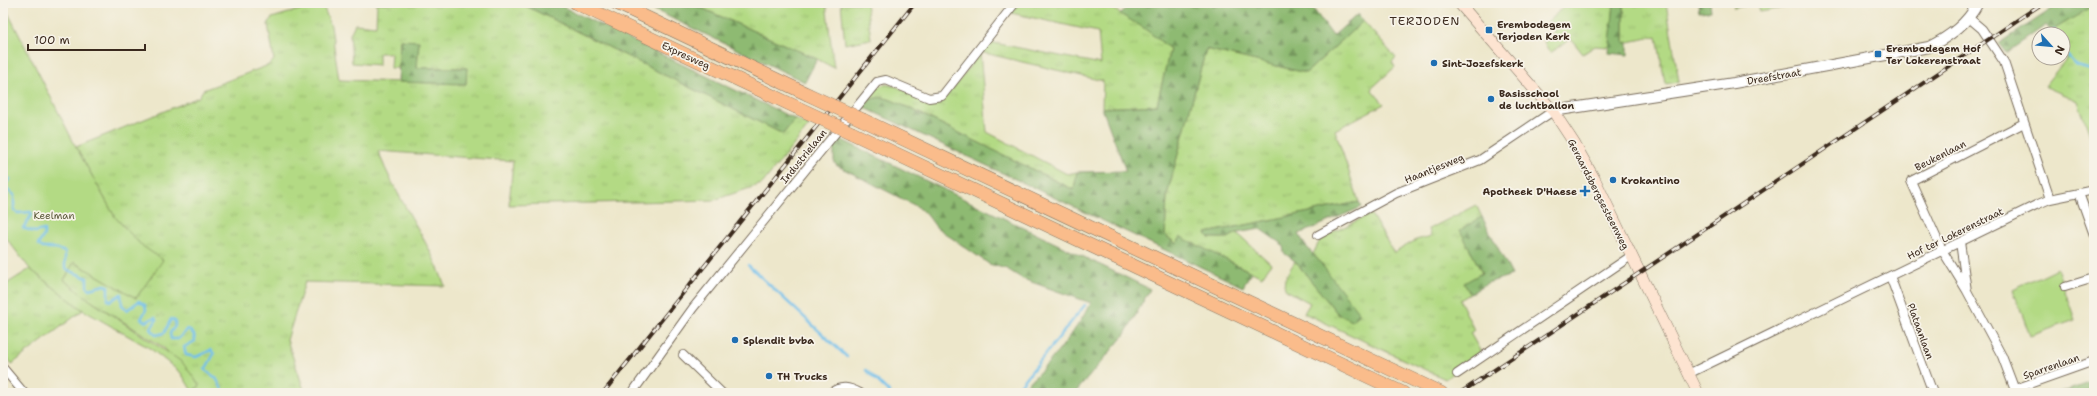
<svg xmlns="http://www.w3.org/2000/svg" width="2097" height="396" font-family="'Shantell Sans',sans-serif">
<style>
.grass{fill:url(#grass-tufts);stroke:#778251}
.forest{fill:url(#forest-firs);stroke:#647248}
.green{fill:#b3da84;stroke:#778251}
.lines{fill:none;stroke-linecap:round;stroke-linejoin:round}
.stream{stroke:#70bfeb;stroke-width:2.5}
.minor-casing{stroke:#796c5b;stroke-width:10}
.tertiary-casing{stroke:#796c5b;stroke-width:12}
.secondary-casing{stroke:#796c5b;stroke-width:12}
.trunk-casing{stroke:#796c5b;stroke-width:14}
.minor{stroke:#fff;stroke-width:8}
.tertiary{stroke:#fff;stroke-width:10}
.secondary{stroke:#fde4d1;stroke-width:11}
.trunk{stroke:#fabc8b;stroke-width:13}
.rail-casing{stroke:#3b2a1e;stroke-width:4}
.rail{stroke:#f7f3e8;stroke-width:2.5;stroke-dasharray:8;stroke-linecap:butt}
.trunk-bridge-casing{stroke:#796c5b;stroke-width:14;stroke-linecap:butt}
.trunk-bridge{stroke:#fabc8b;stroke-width:13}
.poi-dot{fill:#1f6fb2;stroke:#f7f3e8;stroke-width:1.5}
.labels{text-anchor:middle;stroke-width:3.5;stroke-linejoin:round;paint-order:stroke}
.poi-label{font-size:10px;font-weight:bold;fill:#3b2a1e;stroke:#f7f3e8;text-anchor:start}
.street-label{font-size:10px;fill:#3b2a1e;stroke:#f7f3e8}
.park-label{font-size:10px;fill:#595638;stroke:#f7f3e8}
.quarter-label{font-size:12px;letter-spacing:1px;fill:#3b2a1e;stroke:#f7f3e8}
</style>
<defs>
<pattern id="grass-tufts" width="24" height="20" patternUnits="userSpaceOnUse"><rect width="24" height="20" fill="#b3da84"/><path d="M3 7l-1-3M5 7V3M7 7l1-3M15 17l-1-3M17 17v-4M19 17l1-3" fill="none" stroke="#9bbb72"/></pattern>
<pattern id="forest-firs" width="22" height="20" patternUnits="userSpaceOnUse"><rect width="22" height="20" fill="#8eba72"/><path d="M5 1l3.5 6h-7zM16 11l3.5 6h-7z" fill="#75975d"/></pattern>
</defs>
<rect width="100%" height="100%" fill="#f7f3e8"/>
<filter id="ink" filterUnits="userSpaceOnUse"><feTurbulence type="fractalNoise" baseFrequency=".025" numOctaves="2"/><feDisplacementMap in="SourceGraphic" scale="8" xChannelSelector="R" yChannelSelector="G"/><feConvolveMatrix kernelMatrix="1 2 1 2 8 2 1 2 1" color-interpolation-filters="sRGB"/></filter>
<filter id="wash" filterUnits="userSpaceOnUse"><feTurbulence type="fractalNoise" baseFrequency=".012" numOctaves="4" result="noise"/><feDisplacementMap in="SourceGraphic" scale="16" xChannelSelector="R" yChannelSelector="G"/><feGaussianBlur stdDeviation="0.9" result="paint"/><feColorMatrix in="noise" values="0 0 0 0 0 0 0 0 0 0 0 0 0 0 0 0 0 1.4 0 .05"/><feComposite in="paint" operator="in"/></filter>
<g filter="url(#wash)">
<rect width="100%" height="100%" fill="#ede7cb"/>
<path class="grass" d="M322 3 331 26 339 80 466 84V68H417L419 42 400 40 399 68H390L391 53H379V65L352 63 350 34 355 24 376 26 377 3H520L783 134 795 119 809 126 762 184 714 200 509 205 513 161 378 151C396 199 429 239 445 286L305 282 287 340 305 393H194L192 391 200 386 163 347 91 301 64 280 74 262 136 298 162 260 141 245 115 217 76 147 199 97 203 90 269 65 274 60 268 24 272 18Z
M690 3H826L834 68 817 59Z
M841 3H866L871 39 845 44Z
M1020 3H1075C1084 8 1090 3 1099 5 1126 11 1149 32 1170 49L1157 105 1102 108 1103 81 980 52 987 132 1067 174 1077 172 1074 190 907 107C888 99 879 91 861 106 865 101 868 95 872 91 891 71 917 105 940 103 958 85 972 61 989 42L1101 64 1098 32 1011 13Z
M1568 3H1614L1610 47 1595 46 1583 54 1571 39 1550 53 1544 42 1555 31 1546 23Z
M1624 3H1666L1679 82 1665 84 1657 36 1624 43Z
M1733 3H1811L1760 12 1758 3 1734 8Z
M2087 3H2094V140L2092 141 2078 101 2044 86 2067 58 2063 51V34H2053L2051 31 2089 8Z
M1363 21 1396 58 1392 62 1395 67 1371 89 1384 104 1335 130 1359 202 1206 233 1209 238H1228L1237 233 1271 264 1262 277 1181 238 1177 244 1165 235 1167 195 1206 49 1306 73Z
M1476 205 1482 217 1461 230 1482 273 1465 283 1470 294 1460 300 1474 330 1470 333 1482 354 1445 379 1304 313 1310 303 1286 290C1280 281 1291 269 1295 261L1338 314 1319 261 1313 254 1321 238 1371 214 1394 253 1416 240 1431 236 1429 229Z
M30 269 83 310 12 364 3 352V286Z"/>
<path class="forest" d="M520 3H555L795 119 783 134Z
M640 3H690L817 59 805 82Z
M1131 3H1309L1333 36 1358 14 1363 21 1306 73 1206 49 1167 195 1165 235 1176 244 1181 237 1251 272 1243 287 861 106C879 91 888 99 907 107L1074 190 1077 172 1126 171 1102 108 1157 105 1170 49 1144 28 1120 14Z
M1614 3H1624V43L1628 42V55L1609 53Z
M1698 3H1710L1711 11 1699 12Z
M2061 3H2087L2090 8 2051 31 2046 25 2006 53 1999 44Z
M400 40 419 41 417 68H467L466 84 398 82Z
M842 140 1150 289 1125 334 1075 393H1017C1046 369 1073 336 1091 303L1023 279 1007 269 989 264 936 227 928 216 918 207 836 165 834 161V143Z
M1359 202 1362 207 1299 234 1305 245 1319 261 1360 314 1352 321 1338 314 1295 261 1284 253 1283 245 1260 229 1237 233 1228 238H1209L1206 233Z
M1482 217 1512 275 1487 283 1470 294 1464 283 1482 273 1460 230Z
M2094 381V393H2060Z"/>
<path class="green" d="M3 3 76 147 115 217 141 245 163 260 136 298 74 262 64 280 91 301 182 362 200 386 192 391 181 373 151 349 83 310 30 269 3 234Z
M2057 268 2075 320 2030 336 2013 289Z"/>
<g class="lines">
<path class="stream" d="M2054 30 2055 34
M2063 51 2077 66 2094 71
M3 177 10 179 3 186 14 195V211L18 213 31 212 32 214 23 228 35 232 44 230V235L38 245 43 248H53
M54 248 65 252V267L68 270 87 278V286L89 289 105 285 108 286V300L111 301 121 294 122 305 127 310 139 301 145 305 146 310 141 319 146 322 155 317 156 320 151 329 156 335 164 333 171 319 175 321V326L170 333 171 339H178L188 329 194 335 195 341 184 347 186 355 196 357 211 350 214 354 205 370 216 378 224 393
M748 265 847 357
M866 370 890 393
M1014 393 1085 305"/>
</g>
</g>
<g filter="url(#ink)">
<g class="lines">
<g class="minor-casing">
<path id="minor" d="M1969 18 1982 29 2004 62 2050 199
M2079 193 2094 235
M1318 235 1396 193 1480 160 1553 111
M1960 242 1967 291
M1890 276 1933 393
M2065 287 2094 278
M683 355 722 393
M3 368 24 393
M1457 374 1631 256
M1688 374 2036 205 2050 199 2094 190
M2015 389 2094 361
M632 393 693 308 877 82 886 80 929 98 942 96 1015 3
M830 393C841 385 849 387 860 393
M2016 393 2002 356 1967 291 1942 250 1911 181 2024 123"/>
</g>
<g class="tertiary-casing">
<path id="tertiary" d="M1553 111 1734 83 1929 47C1950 36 1967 24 1978 3"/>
</g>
<g class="secondary-casing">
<path id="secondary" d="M1459 3 1553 111 1574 143 1595 180 1698 393"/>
</g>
<g class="trunk-casing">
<path id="trunk" d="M576 3 796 107
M616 3 807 94
M863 120 1441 393
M852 133 1403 393"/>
</g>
<use href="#minor" class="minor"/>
<use href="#tertiary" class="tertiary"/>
<use href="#secondary" class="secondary"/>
<use href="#trunk" class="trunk"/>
<g class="rail-casing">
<path id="rail" d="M603 393 915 3
M1460 393 2043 3"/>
</g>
<use href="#rail" class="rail"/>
<g class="trunk-bridge-casing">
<path id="trunk-bridge" d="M807 94 863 120
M796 107 852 133"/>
</g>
<use href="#trunk-bridge" class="trunk-bridge"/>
</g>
</g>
<g class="poi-dot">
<rect x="1485" y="26" width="8" height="8" rx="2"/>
<rect x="1874" y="50" width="8" height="8" rx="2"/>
<circle cx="1434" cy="63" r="4"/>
<circle cx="1491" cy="99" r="4"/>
<circle cx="1613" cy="180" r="4"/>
<path d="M1583 185h4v4h4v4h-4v4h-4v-4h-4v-4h4z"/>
<circle cx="735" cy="340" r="4"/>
<circle cx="769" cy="376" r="4"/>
</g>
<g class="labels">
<g class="poi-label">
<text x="1497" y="28">Erembodegem<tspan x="1497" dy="12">Terjoden Kerk</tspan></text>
<text x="1886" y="52">Erembodegem Hof<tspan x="1886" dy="12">Ter Lokerenstraat</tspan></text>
<text x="1442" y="67">Sint-Jozefskerk</text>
<text x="1499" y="97">Basisschool<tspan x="1499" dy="12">de luchtballon</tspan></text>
<text x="1621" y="184">Krokantino</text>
<text x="1577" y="195" text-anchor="end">Apotheek D'Haese</text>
<text x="743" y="344">Splendit bvba</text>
<text x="777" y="380">TH Trucks</text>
</g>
<g class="street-label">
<text transform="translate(686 55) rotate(25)" y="4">Expresweg</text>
<text transform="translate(1774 76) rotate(-10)" y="4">Dreefstraat</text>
<text transform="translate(1940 155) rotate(-27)" y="4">Beukenlaan</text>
<text transform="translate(803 156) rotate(-51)" y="4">Industrielaan</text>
<text transform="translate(1434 168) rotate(-22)" y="4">Haantjesweg</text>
<text transform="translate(1599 194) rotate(63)" y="4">Geraardsbergsesteenweg</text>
<text transform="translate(1955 233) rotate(-26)" y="4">Hof ter Lokerenstraat</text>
<text transform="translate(1921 331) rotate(70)" y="4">Plataanlaan</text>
<text transform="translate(2051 366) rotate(-19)" y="4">Sparrenlaan</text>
</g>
<g class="park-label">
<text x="54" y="219">Keelman</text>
</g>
<g class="quarter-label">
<text x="1425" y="25">TERJODEN</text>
</g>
</g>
<rect width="2097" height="396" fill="none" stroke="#f7f3e8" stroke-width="16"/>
<g transform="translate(2051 46) rotate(117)"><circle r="19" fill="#f7f3e8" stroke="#aca397"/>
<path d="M0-3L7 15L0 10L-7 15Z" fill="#1f6fb2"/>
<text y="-6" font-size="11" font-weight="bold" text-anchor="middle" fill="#3b2a1e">N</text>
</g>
<path d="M28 44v6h117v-6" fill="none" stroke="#3b2a1e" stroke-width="2"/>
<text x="34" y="44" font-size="12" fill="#3b2a1e" stroke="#f7f3e8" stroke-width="3" paint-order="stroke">100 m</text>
</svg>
